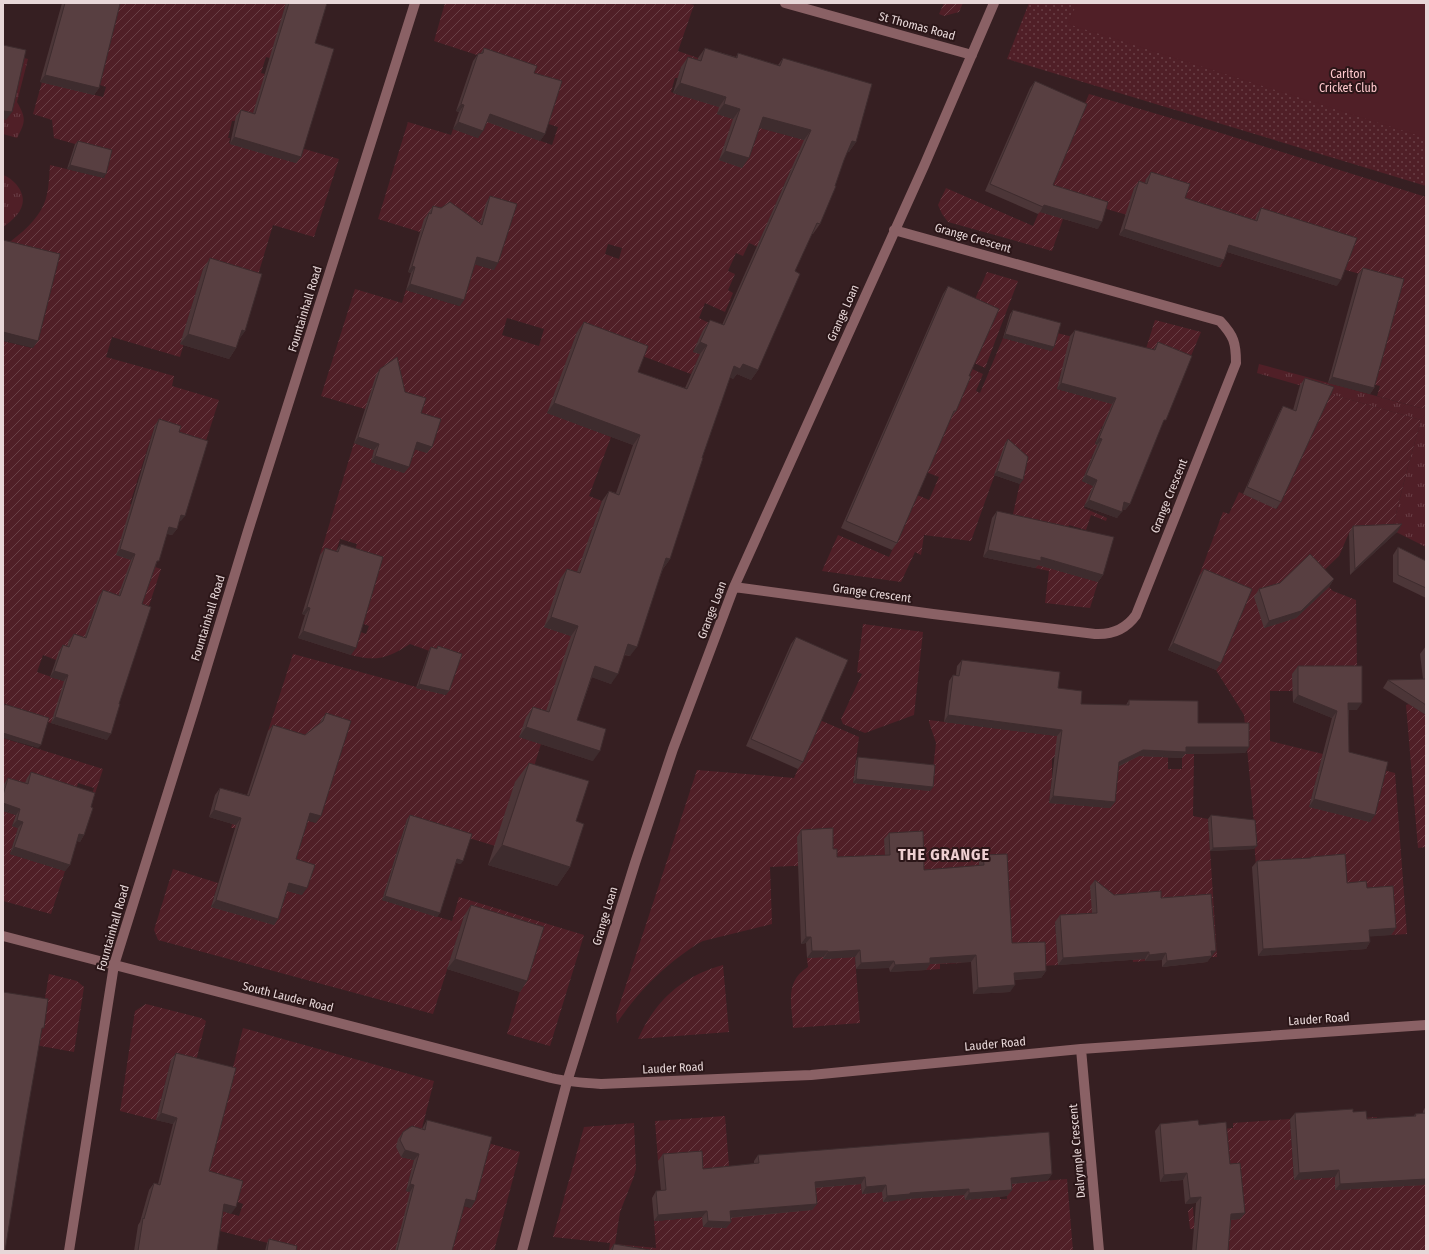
<svg xmlns="http://www.w3.org/2000/svg" width="1429" height="1254" font-family="'Fira Sans Condensed',sans-serif">
<style>
.grass{fill:url(#grass-tufts)}
.park{fill:url(#park-dots)}
.garden{fill:url(#garden-furrows);fill-rule:evenodd}
.pitch{fill:#501f27}
.lines{fill:none;stroke-linecap:round;stroke-linejoin:round}
.minor{stroke:#8a6165;stroke-width:10}
.wall{fill:#4c3638}
.shaded-wall{fill:#3e2c2e}
.building{fill:#583f41;stroke:#3e2c2e}
.labels{text-anchor:middle;stroke-width:4;stroke-linejoin:round;paint-order:stroke}
.street-label{font-size:12px;fill:#e7d7d8;stroke:#2b1618}
.park-label{font-size:12px;fill:#ffcace;stroke:#2b1618}
.district-label{font-size:16px;font-weight:bold;letter-spacing:1px;fill:#eecfd1;stroke:#2b1618}
</style>
<defs>
<pattern id="grass-tufts" width="24" height="20" patternUnits="userSpaceOnUse"><rect width="24" height="20" fill="#501f27"/><path d="M3 7l-1-3M5 7V3M7 7l1-3M15 17l-1-3M17 17v-4M19 17l1-3" fill="none" stroke="#693f46"/></pattern>
<pattern id="park-dots" width="8" height="8" patternUnits="userSpaceOnUse"><rect width="8" height="8" fill="#501f27"/><path d="M2 2h.1M6 6h.1" fill="none" stroke="#693f46" stroke-width="1.8" stroke-linecap="round"/></pattern>
<pattern id="garden-furrows" width="10" height="10" patternUnits="userSpaceOnUse"><rect width="10" height="10" fill="#501f27"/><path d="M-1 1l2-2M0 10L10 0M9 11l2-2" fill="none" stroke="#693f46"/></pattern>
</defs>
<rect width="100%" height="100%" fill="#361f22"/>
<path class="grass" d="M13 55 28 59 17 102C26 118 26 121 17 138L3 134V119Z
M3 175C9 177 12 180 16 184 31 202 19 216 3 227Z
M1259 364 1424 409 1426 401V547L1392 530 1407 470 1421 420 1257 373Z"/>
<path class="park" d="M1029 3H1426V186L1007 59Z"/>
<path class="garden" d="M83 3H286L282 17 309 69 266 57 261 73 265 74 251 120 232 121 228 138H230L229 143 296 163 301 148 339 159 314 237 273 225 255 285 203 269 186 325 189 326 180 357 112 337 106 357 174 376 172 386 219 400 204 447 155 425 130 504 135 506 155 567 161 569 147 612 99 596 83 645 65 653 56 660 43 655 37 672 92 691 56 708 51 723 3 708V341L32 348 3 247C17 237 32 225 41 210 49 197 49 179 50 165L104 178 110 154 54 138 52 120 33 114 42 82 103 97 106 87 97 84Z
M445 3H686L694 5 678 51 698 58 694 71 681 67 678 78H675L671 92 682 96 721 103 717 114 842 150 791 169 759 242 770 252 749 243 743 256 736 253 728 271 735 274 728 290 733 293 725 312 705 303 699 318 713 325 701 335 693 351 700 354 691 374 577 332 548 413 611 437 589 496 602 501 588 543 663 569 544 627 571 636 575 715 519 737 541 744 528 786 505 849 407 819 382 900 452 921 459 897 584 935 550 1046 507 1034 536 938 464 916 433 1014 158 940 154 930 173 869 218 883 211 907 284 890 302 895 235 828H231L238 801 316 823 315 739 300 742 268 731 293 654 446 695 435 653 410 644C388 658 377 662 351 655L358 631 366 634 369 626 361 623 353 556 357 544 340 539 334 559 320 555 354 443 374 450 371 462 404 473 372 389 365 409 321 396 355 289 402 303 406 290 459 306 473 263 494 269 479 227 420 232 378 219 408 122 451 135 453 129 478 138 485 121 552 145 558 127 536 120 532 73 434 41ZM608 244 622 248 619 259 605 254ZM507 318 544 329 539 346 502 335Z
M944 3H963L959 12 944 16 939 14Z
M1089 94 1208 129 1426 197V401L1424 409 1377 396 1380 386 1372 384 1400 285 1342 269 1252 229 1236 224 1221 267H1219L1230 234 1146 179 1143 190 1134 188 1129 205 1134 217 1079 201 1072 221 1063 219 1052 251 948 222 942 214 938 205 946 188 1033 226Z
M987 272 1018 281 985 368 970 361 972 306Z
M1155 320 1201 332 1188 363 1154 348 1127 413 1124 412 1116 432 1102 426 1095 443 1108 449 1105 459 1093 454 1082 481 1093 486 1084 508 1107 518 1106 521 1091 515 1086 530 1069 525 1056 570 1098 582 1090 608 1045 603 1049 571 1035 568 1044 530 1029 526 1030 520 1019 517 1017 524 1011 523 1025 461 1006 443 971 541 924 535 921 555 915 552 901 582 822 571 838 535 889 557 907 517 900 514 910 492 929 500 939 477 926 472 943 433 922 424 929 409 951 418 966 384 961 381 968 367 983 374 976 391 980 393 1003 338 1052 351 1057 333 1081 339 1072 374 1061 372 1057 389 1086 397 1090 379 1120 386 1116 402 1129 403Z
M1327 393 1421 420 1407 470 1392 530 1349 533 1339 556 1318 576 1333 591 1356 600 1357 673 1293 674V691H1270V741L1323 754 1309 807 1383 770 1395 773 1407 934 1391 935 1389 893 1256 867 1253 824H1254L1244 715 1216 670 1199 576 1223 512 1229 514 1239 492 1277 509Z
M863 624 923 632 914 715 865 733 843 724 841 719 862 674 857 672Z
M1409 704 1426 715V847L1418 848 1406 705Z
M815 718 859 737 853 783 933 769 936 743 929 722V720L1073 738 1052 759V778L1049 802 1110 808 1112 765 1120 766 1129 761V756L1168 754V769H1182V754H1194L1193 816 1208 819 1217 957H1211L1142 933 1145 961 1133 962 1130 917 1055 922 1058 965 1041 966 1015 957 979 862V872L961 963 940 964V969L926 970 885 862 770 867 772 924 703 941 697 944C664 966 639 990 617 1023L616 1015 697 770 794 778 813 736Z
M3 738 103 769 88 815 86 814 94 788 78 783 70 809 23 790 3 787Z
M3 811 16 815 12 826 18 828 10 854 65 871 51 914 3 901Z
M823 957V959L855 957 860 1023 793 1028C792 1005 784 981 808 967L807 958Z
M723 965 729 1032 638 1039C655 1001 682 976 723 965Z
M49 974 77 981 84 987 74 1052 35 1045 39 1034Z
M146 1004 201 1018 206 1021 195 1065 171 1060 156 1120 120 1111 135 1011Z
M243 1028 434 1081 420 1136 401 1157 414 1160 406 1191 470 1208 488 1143 520 1152 494 1251H300L184 1222 189 1201 239 1216 243 1204 235 1201 201 1177 231 1075Z
M725 1116 729 1166 754 1165 808 1160 861 1184 862 1193 905 1190H999L1000 1199H1007L1006 1184 1067 1179 1073 1251H614L609 1250 610 1243 553 1237 584 1127 634 1123 636 1169 633 1179 620 1212 615 1244 656 1248 654 1221 702 1217 726 1228 699 1175 697 1158 658 1161 655 1121Z
M1377 1117 1380 1154 1426 1165V1251H1201L1199 1228 1190 1229 1188 1211 1193 1207 1194 1223 1240 1219 1218 1171 1222 1129 1233 1128V1123L1290 1119 1294 1180 1335 1177 1336 1190 1358 1189 1362 1118Z"/>
<path class="pitch" d="M1077 3H1426V138L1068 24Z"/>
<g class="lines">
<path class="minor" d="M785 3 972 55
M734 587 933 614 1095 634C1113 635 1126 629 1136 615L1236 363C1236 343 1234 336 1220 321L894 230
M3 936 551 1078C568 1082 584 1083 601 1084L811 1075 1081 1049 1426 1025
M1081 1049 1099 1251
M69 1251 114 965 194 709 248 531 415 3
M522 1251 567 1082 635 863 673 749 734 587 924 166 994 3"/>
</g>
<path class="wall" d="M62 3H118L99 88 94 95 40 82Z
M286 3H327L315 43 301 157 296 163 230 144 236 116 241 110 253 113Z
M484 48 534 73 545 134 540 141 487 122 478 138 453 129 459 112 456 111 473 61 478 54H480Z
M705 48 736 57 738 53 778 65 783 58 856 142 849 152 847 151 844 160 820 224 813 234H812L795 271 758 370 751 380 737 374 733 379 730 377 702 458 670 559 663 569 630 656 624 655 611 684 592 677 577 720 593 761 519 737 526 717 533 707 546 711 571 636 544 627 560 579 567 569 577 572 602 501 609 491 616 493 633 445 547 413 577 332 584 322 638 372 685 388 700 354 693 352 703 330 710 320 722 325 804 140 759 127 742 168 719 160 733 119 717 114 719 107 673 93 681 67 688 57 698 60V58Z
M1035 81 1053 185 1098 229 1040 212 1038 214 985 191 1030 88Z
M78 141 104 178 67 169 75 144Z
M1151 172 1185 198 1255 220 1257 214 1261 208 1337 286 1227 252 1224 260 1219 267 1119 235 1134 188 1139 181 1145 183 1146 179Z
M490 196 494 270 475 264 460 306 406 290 411 273 408 272 424 219 433 206 480 223 486 203Z
M210 258 245 331 239 339 236 348 229 359 180 344 203 269Z
M1363 268 1374 388 1370 394 1328 383 1358 274Z
M948 286 969 376 956 411 951 418 897 543 892 550 841 528 943 294Z
M1013 310 1054 347 1051 351 1003 338 1010 314Z
M1075 330 1153 350 1158 342 1161 427 1130 504 1125 510 1122 509 1117 518 1084 506 1093 486 1082 481 1097 445 1095 444 1112 404 1057 389 1070 336Z
M380 369 405 392 421 413 427 453 415 449 409 467 404 473 371 462 374 450 354 443 376 375Z
M1305 378 1281 502 1276 509 1243 494 1279 413 1283 406 1293 410 1300 385Z
M159 419 179 432 181 521H179L177 529 172 535 167 534 142 604 119 704 107 740 51 723 64 681 50 677 59 651 63 645 67 646 69 640 74 634 84 638 99 596 103 590 118 596 131 560 116 555 155 425Z
M1008 439 1020 484 994 475 1005 443Z
M997 511 1103 575 1098 582 1038 565 1035 568 983 557 992 518Z
M1353 526 1398 531 1350 575 1349 533Z
M341 544 351 655 298 638 305 615 302 614 320 555 325 548 336 551Z
M1398 547 1426 561V598L1393 582V555Z
M1204 569 1221 663 1216 670 1168 650 1199 576Z
M1334 579 1329 587 1296 618 1264 628 1254 597 1259 589Z
M796 637 803 762 798 769 746 746 791 644Z
M438 646 446 695 416 688 429 650 431 647 436 649Z
M1426 646V715L1383 688 1388 680 1423 679 1420 654Z
M962 660 1058 688 1081 704 1126 705 1129 700 1198 723 1249 747 1245 753 1185 754 1182 758 1139 756 1118 767 1115 802 1110 808 1049 803 1057 736 944 722 949 681 953 675H956L957 666Z
M1298 666 1357 710H1349V752L1375 815 1370 822 1309 807 1332 718 1293 702 1292 674Z
M326 713 316 823 308 820 296 859 302 895 287 891 278 919 274 925 211 907 236 825 209 817 215 795 220 788 247 795 268 731 273 725 305 735 320 723 321 720Z
M858 757 933 787 930 791 853 783 856 761Z
M529 763 576 821 570 867 557 886 488 865 515 782Z
M31 772 91 807 84 835 80 842 77 841 70 865 65 871 10 854 18 828 12 826 16 815 3 811V787L4 784 8 778 25 783 27 778Z
M410 815 461 864 456 863 440 913 437 917 382 900 407 819Z
M1211 815 1254 849 1210 851 1208 819Z
M801 830 833 849 837 857 885 855 884 839 889 833 924 870 979 866V862L983 855 1012 943 1046 971 1041 978 1014 980 1010 992 973 994 971 962 930 964 926 970 890 972 889 968 856 969 855 957 823 959V957L807 958 806 943 801 944 797 837Z
M1311 857 1347 883 1367 888 1396 928 1391 935 1370 936V942L1366 949 1258 956 1252 867 1257 861 1310 858Z
M1095 880 1114 895 1161 898 1211 957 1207 962 1162 967V960L1145 961V959L1058 965 1055 922 1060 915 1092 913 1090 886Z
M471 905 527 981 520 992 447 969 464 916Z
M176 1053 209 1171 231 1214 223 1211 217 1251H134L138 1225 140 1222 149 1190 154 1183 158 1184 173 1124 156 1120 171 1060Z
M1426 1106V1183L1424 1185 1335 1190V1177L1294 1180 1290 1119 1295 1113 1353 1112 1367 1119 1414 1116 1415 1114 1423 1113V1111Z
M427 1120 475 1201 471 1208 464 1206 452 1251H395L410 1192 406 1191 414 1160 401 1157 396 1147 398 1139 403 1132 422 1129 423 1127Z
M1160 1124 1199 1125 1230 1164 1245 1213 1240 1219 1231 1220 1228 1251H1192L1196 1203 1185 1204 1183 1180 1160 1182 1155 1131Z
M663 1154 703 1169 754 1164V1161L758 1155 1052 1174 1047 1181 1011 1184 1012 1190 1007 1196 965 1200 964 1195 906 1199V1200L883 1202 882 1192 862 1194 861 1184 815 1188 817 1204 812 1210 730 1218 731 1222 726 1228 703 1227 702 1217 654 1221 652 1198 656 1191H661L658 1161Z
M269 1239 296 1251H265L267 1243Z
M614 1244 656 1251H609Z"/>
<path class="shaded-wall" d="M45 75 99 88 94 95 40 82Z
M680 83 726 97 719 107 673 93Z
M461 104 464 105 459 112 456 111Z
M724 104 740 109 733 119 717 114Z
M3 111 12 112 6 120 3 119Z
M490 114 545 134 540 141 485 121Z
M763 117 811 130 804 140 756 127Z
M458 122 483 131 478 138 453 129Z
M234 137 301 157 296 163 230 144Z
M852 141 856 142 849 152 845 151Z
M725 151 749 158 742 168 719 160Z
M70 165 106 174 104 178 67 169Z
M1044 205 1102 222 1098 229 1040 212Z
M1124 229 1224 260 1219 267 1119 235Z
M1229 245 1341 280 1337 286 1224 251Z
M477 257 498 263 494 270 473 264Z
M412 266 415 267 411 273 408 272Z
M410 284 464 300 460 306 406 290Z
M242 330 245 331 238 341Z
M3 332 38 341 33 348 3 341Z
M188 334 236 348 229 359 180 344Z
M1005 334 1054 347 1051 351 1003 338Z
M700 342 707 345 700 354 693 352Z
M743 364 758 370 751 380 737 374 733 379 727 376 734 366Z
M1332 377 1374 388 1370 394 1328 383Z
M1061 383 1116 398 1112 404 1057 389Z
M554 403 640 435 633 445 547 413Z
M358 437 379 444 374 450 354 443Z
M1099 438 1102 439 1097 445 1095 444Z
M417 442 432 447 427 453 413 449Z
M375 456 409 467 404 473 371 462Z
M997 471 1023 480 1020 484 994 475Z
M1086 475 1097 480 1093 486 1082 481Z
M1089 500 1122 512 1117 518 1084 506Z
M1124 502 1130 504 1125 510 1120 508Z
M181 515 185 516 181 521H177Z
M1402 524 1398 531 1350 575 1355 569Z
M169 527 177 529 172 535 165 533Z
M120 549 135 554 131 560 116 555Z
M988 550 1041 557 1103 575 1098 582 1038 565 1035 568 983 557Z
M666 558 670 559 663 569Z
M1334 579 1329 587 1296 618 1264 628 1269 621Z
M307 607 310 608 305 615 302 614Z
M551 617 578 626 571 636 544 627Z
M303 631 356 648 351 655 298 638Z
M1173 643 1221 663 1216 670 1168 650Z
M628 644 637 647 630 656 621 653Z
M595 666 618 674 611 684 588 676Z
M54 671 68 675 64 681 50 677Z
M419 684 449 691 446 695 416 688Z
M1298 695 1337 711 1332 718 1293 702Z
M1348 703H1362L1357 710H1343Z
M948 715 1062 730 1057 736 944 722Z
M55 717 111 734 107 740 51 723Z
M526 727 600 751 593 761 519 737Z
M3 733 41 745 38 748 3 738Z
M1186 747H1249L1245 753 1185 754 1182 758 1139 756 1114 768 1119 762 1143 750Z
M856 779 933 787 930 791 853 783Z
M1053 796 1115 802 1110 808 1049 803Z
M1314 799 1375 815 1370 822 1309 807Z
M3 803 20 809 16 815 3 811Z
M214 810 241 818 236 825 209 817Z
M310 813 321 816 316 823 305 820Z
M17 820 23 822 18 828 12 826Z
M79 834 84 835 80 842 75 840Z
M502 845 570 867 557 886 488 865Z
M1257 846 1254 849 1210 851 1213 848Z
M14 847 70 865 65 871 10 854Z
M457 859 463 861 461 864 454 862Z
M289 883 307 888 302 895 284 890Z
M385 896 440 913 437 917 382 900Z
M216 900 278 919 274 925 211 907Z
M1396 928 1391 935 1365 937 1369 930Z
M806 937H811L806 943 801 944Z
M1370 942 1366 949 1258 956 1263 949Z
M860 950 855 957 823 959 828 952Z
M812 951H828L823 957 807 958Z
M1211 951H1216L1207 962 1162 967 1167 961Z
M1149 952 1145 959 1058 965 1063 958Z
M1166 953 1162 960 1145 961 1149 955Z
M976 955 971 962 930 964 926 970 890 972 895 965 930 958Z
M455 959 527 981 520 992 447 969Z
M894 961 889 968 856 969 861 963Z
M1046 971 1041 978 1009 980 1014 973Z
M1015 985 1010 992 973 994 978 988Z
M161 1113 177 1118 173 1124 156 1120Z
M405 1150 419 1154 414 1160 401 1157Z
M1339 1170 1335 1177 1294 1180 1299 1173Z
M1187 1173 1183 1180 1160 1182 1164 1175Z
M1052 1174 1047 1181 1006 1184 1011 1178Z
M865 1177 861 1184 810 1188 815 1182Z
M1426 1179V1183L1424 1185 1335 1190 1340 1184Z
M410 1184 414 1185 410 1192 406 1191Z
M886 1185 882 1192 862 1194 866 1187Z
M969 1189 964 1195 906 1199V1200L883 1202 887 1196 910 1193Z
M1012 1190 1007 1196 965 1200 969 1193Z
M1201 1197 1196 1203 1185 1204 1190 1198Z
M466 1199 475 1201 471 1208 461 1205Z
M224 1204 236 1207 231 1214 220 1210Z
M817 1204 812 1210 725 1218 730 1211Z
M707 1211 702 1217 654 1221 658 1215Z
M1245 1213 1240 1219 1227 1220 1231 1214Z
M708 1221 731 1222 726 1228 703 1227Z"/>
<path class="building" d="M65 3H118L120 4 99 88 45 75Z
M289 3H327L315 43 334 49 301 157 234 137 241 110 255 114Z
M3 45 26 50 12 112 3 111Z
M484 48 537 66 534 73 562 81 545 134 490 114 483 131 458 122 464 105 461 104 478 54 483 53Z
M705 48 737 58 738 53 780 66 783 58 872 84 856 142 852 141 844 160 835 186H836L820 224 817 223 795 271 800 274 758 370 743 364 740 369 734 366 702 458H703L670 559 666 558 637 647 628 644 618 674 595 666 577 720 606 729 600 751 526 727 533 707 549 712 578 626 551 617 567 569 580 573 609 491 619 495 640 435 554 403 584 322 648 346 638 372 687 389 707 345 700 342 710 320 724 325 811 130 763 117 749 158 725 151 740 109 724 104 726 97 680 83 688 57 701 61Z
M1035 81 1087 104 1053 185 1108 202 1102 222 1044 205 1043 207 990 184Z
M78 141 112 150 106 174 70 165Z
M1151 172 1190 184 1185 198 1257 221 1261 208 1357 238 1341 280 1229 245 1224 260 1124 229 1139 181 1147 184Z
M490 196 517 204 498 263 477 257 464 300 410 284 415 267 412 266 420 240 429 213 431 214 433 206 441 208 450 202 482 225Z
M3 240 60 254 38 341 3 332Z
M210 258 262 274 245 331 242 330 236 348 188 334Z
M1363 268 1404 279 1374 388 1332 377Z
M948 286 999 309 969 376H971L956 411H954L897 543 846 521Z
M1013 310 1061 323 1054 347 1005 334Z
M1075 330 1155 350 1158 342 1192 356 1166 420H1164L1130 504 1124 502 1122 512 1089 500 1097 480 1086 475 1102 439 1099 438 1116 398 1061 383Z
M397 357 405 392 426 398 421 413 441 419 432 447 417 442 409 467 375 456 379 444 358 437 380 369Z
M1305 378 1334 387 1281 502 1247 487 1283 406 1296 411Z
M159 419 181 426 179 432 208 441 185 516 181 515 177 529 169 527 159 561H157L142 604 151 607 119 704H120L111 734 55 717 68 675 54 671 63 645 69 647 74 634 86 638 103 590 120 596 135 554 120 549Z
M1008 439 1028 457 1023 480 997 471Z
M997 511 1114 537 1103 575 1041 557V561L988 550Z
M1402 524 1355 569 1353 526Z
M341 544 383 557 356 648 303 631 310 608 307 607 325 548 338 552Z
M1398 547 1426 561V588L1398 575Z
M1310 554 1334 579 1301 611 1269 621 1259 589 1280 583Z
M1204 569 1252 589 1221 663 1173 643Z
M796 637 848 660 803 762 751 739Z
M438 646 462 654 449 691 419 684 431 647 437 649Z
M962 660 1060 672 1058 688 1082 691 1081 704 1129 705V700L1198 701V723H1249V747H1186V752L1143 750 1119 762 1115 802 1053 796 1062 730 948 715 953 675 959 676Z
M1298 666H1362V703H1348L1349 752 1388 762 1375 815 1314 799 1337 711 1298 695Z
M1426 679V705L1388 680Z
M4 704 49 718 41 745 3 733V708Z
M326 713 351 721 321 816 310 813 296 859 315 865 307 888 289 883 278 919 216 900 241 818 214 810 220 788 249 796 273 725 305 735 323 721Z
M858 757 935 765 933 787 856 779Z
M529 763 589 781 576 821 584 824 570 867 502 845Z
M31 772 95 793 91 807 93 808 84 835 79 834 70 865 14 847 23 822 17 820 20 809 3 803V795L8 778 28 784Z
M410 815 472 834 463 861 457 859 440 913 385 896Z
M1211 815 1255 820 1257 846 1213 848Z
M833 828V849H837V857L890 855 889 833 923 831 924 870 984 865 983 855 1007 854 1012 943 1045 942 1046 971 1014 973 1015 985 978 988 976 955 930 958V963L895 965 894 961 861 963 860 950 828 952V951H812L811 937H806L801 830Z
M1345 854 1347 883 1366 881 1367 888 1393 886 1396 928 1369 930 1370 942 1263 949 1257 861 1311 858V857Z
M1095 880 1114 895 1161 891V898L1211 894 1216 951H1211L1212 956 1167 961 1166 953 1149 955V952L1063 958 1060 915 1097 913Z
M471 905 544 927 527 981 455 959Z
M3 992 48 999 44 1028H42L24 1131 5 1251H3Z
M176 1053 236 1068 209 1171 243 1181 236 1207 224 1204 217 1251H138L143 1218 144 1219 154 1183 160 1185 177 1118 161 1113Z
M1353 1109V1112L1366 1111 1367 1119 1416 1116 1415 1114 1426 1113V1179L1340 1184 1339 1170 1299 1173 1295 1113Z
M427 1120 492 1137 475 1201 466 1199 452 1251H397L414 1185 410 1184 419 1154 405 1150 400 1140 403 1132 412 1126 425 1130Z
M1198 1120 1199 1125 1226 1122 1230 1164 1240 1163 1245 1213 1231 1214 1228 1251H1196L1201 1197 1190 1198 1187 1173 1164 1175 1160 1124Z
M1049 1132 1052 1174 1011 1178 1012 1190 969 1193V1189L910 1193V1194L887 1196 886 1185 866 1187 865 1177 815 1182 817 1204 730 1211 731 1222 708 1221 707 1211 658 1215 656 1191 666 1190 663 1154 702 1151 703 1169 759 1163 758 1155Z
M269 1239 297 1246 296 1251H267Z
M614 1244 656 1251H612Z"/>
<g class="labels">
<g class="street-label">
<text transform="translate(917 26) rotate(15)" y="4">St Thomas Road</text>
<text transform="translate(973 238) rotate(16)" y="4">Grange Crescent</text>
<text transform="translate(305 309) rotate(-73)" y="4">Fountainhall Road</text>
<text transform="translate(843 313) rotate(-66)" y="4">Grange Loan</text>
<text transform="translate(1169 496) rotate(-68)" y="4">Grange Crescent</text>
<text transform="translate(872 593) rotate(8)" y="4">Grange Crescent</text>
<text transform="translate(712 610) rotate(-69)" y="4">Grange Loan</text>
<text transform="translate(208 618) rotate(-73)" y="4">Fountainhall Road</text>
<text transform="translate(605 916) rotate(-73)" y="4">Grange Loan</text>
<text transform="translate(113 928) rotate(-74)" y="4">Fountainhall Road</text>
<text transform="translate(288 997) rotate(14)" y="4">South Lauder Road</text>
<text transform="translate(1319 1019) rotate(-4)" y="4">Lauder Road</text>
<text transform="translate(995 1044) rotate(-5)" y="4">Lauder Road</text>
<text transform="translate(673 1068) rotate(-3)" y="4">Lauder Road</text>
<text transform="translate(1077 1151) rotate(-95)" y="4">Dalrymple Crescent</text>
</g>
<g class="park-label">
<text x="1348" y="78">Carlton<tspan x="1348" dy="14">Cricket Club</tspan></text>
</g>
<g class="district-label">
<text x="944" y="860">THE GRANGE</text>
</g>
</g>
<rect width="1429" height="1254" fill="none" stroke="#e7d7d8" stroke-width="8"/>
</svg>
